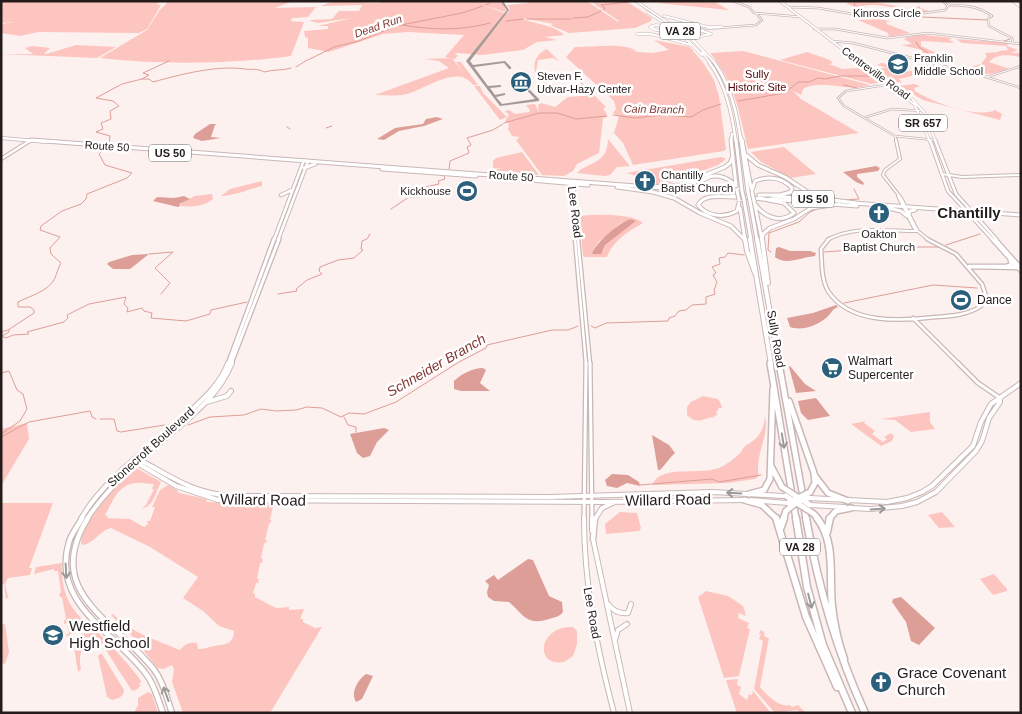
<svg xmlns="http://www.w3.org/2000/svg" width="1022" height="714" font-family="Helvetica,sans-serif">
<style>
.green{fill:#fdc5bf;fill-rule:evenodd}
.water{fill:#dd9e97}
.lines{fill:none;stroke-linecap:round;stroke-linejoin:round}
.stream{stroke:#dd9e97;stroke-width:1}
.taxiway{fill:#a49a98;fill-rule:evenodd}
.tertiary-far4-casing{stroke:#c9b7b5;stroke-width:2.5}
.tertiary-far3-casing{stroke:#c9b7b5;stroke-width:4}
.tertiary-far2-casing{stroke:#c9b7b5;stroke-width:5}
.tertiary-far1-casing{stroke:#c9b7b5;stroke-width:5.5}
.tertiary-casing{stroke:#c9b7b5;stroke-width:6}
.secondary-far5-casing{stroke:#c9b7b5;stroke-width:2.5}
.secondary-far4-casing{stroke:#c9b7b5;stroke-width:3}
.secondary-far3-casing{stroke:#c9b7b5;stroke-width:4.5}
.secondary-far2-casing{stroke:#c9b7b5;stroke-width:5.5}
.secondary-far1-casing{stroke:#c9b7b5;stroke-width:6}
.secondary-casing{stroke:#c9b7b5;stroke-width:7}
.primary-far2-casing{stroke:#c9b7b5;stroke-width:3}
.primary-far1-casing{stroke:#c9b7b5;stroke-width:4.5}
.primary-casing{stroke:#c9b7b5;stroke-width:5.5}
.trunk-far2-casing{stroke:#c9b7b5;stroke-width:3}
.trunk-far1-casing{stroke:#c9b7b5;stroke-width:4}
.trunk-casing{stroke:#c9b7b5;stroke-width:5}
.motorway-far5-casing{stroke:#c9b7b5;stroke-width:3}
.motorway-far4-casing{stroke:#c9b7b5;stroke-width:4}
.motorway-far3-casing{stroke:#c9b7b5;stroke-width:5}
.motorway-far2-casing{stroke:#c9b7b5;stroke-width:6}
.motorway-far1-casing{stroke:#c9b7b5;stroke-width:8}
.motorway-casing{stroke:#c9b7b5;stroke-width:9}
.tertiary-far4{stroke:#fff;stroke-width:1}
.tertiary-far3{stroke:#fff;stroke-width:2}
.tertiary-far2{stroke:#fff;stroke-width:2.5}
.tertiary-far1{stroke:#fff;stroke-width:3}
.tertiary{stroke:#fff;stroke-width:4}
.secondary-far5{stroke:#fff;stroke-width:1}
.secondary-far4{stroke:#fff;stroke-width:2}
.secondary-far3{stroke:#fff;stroke-width:2.5}
.secondary-far2{stroke:#fff;stroke-width:3}
.secondary-far1{stroke:#fff;stroke-width:4}
.secondary{stroke:#fff;stroke-width:4.5}
.primary-far2{stroke:#fff;stroke-width:2}
.primary-far1{stroke:#fff;stroke-width:2.5}
.primary{stroke:#fff;stroke-width:3}
.trunk-far2{stroke:#fff;stroke-width:2}
.trunk-far1{stroke:#fff;stroke-width:2.5}
.trunk{stroke:#fff;stroke-width:3}
.motorway-far5{stroke:#fff;stroke-width:2}
.motorway-far4{stroke:#fff;stroke-width:2.5}
.motorway-far3{stroke:#fff;stroke-width:3}
.motorway-far2{stroke:#fff;stroke-width:4}
.motorway-far1{stroke:#fff;stroke-width:5}
.motorway{stroke:#fff;stroke-width:6}
.secondary-bridge-casing{stroke:#c9b7b5;stroke-width:2.5;stroke-linecap:butt}
.motorway-bridge-far1-casing{stroke:#c9b7b5;stroke-width:5;stroke-linecap:butt}
.motorway-bridge-casing{stroke:#c9b7b5;stroke-width:8;stroke-linecap:butt}
.secondary-bridge{stroke:#fff;stroke-width:1}
.motorway-bridge-far1{stroke:#fff;stroke-width:3}
.motorway-bridge{stroke:#fff;stroke-width:5}
.oneway{stroke:#9c9998}
.labels{text-anchor:middle;stroke-width:5;stroke-linejoin:round;paint-order:stroke}
.far-street-label{font-size:11px;fill:#231c1b;stroke:#fff}
.far-water-label{font-size:11px;font-style:italic;fill:#833733;stroke:#fff}
.shield{fill:#fff;stroke:#65605f;stroke-width:1}
.shield-label{font-size:11px;font-weight:bold;fill:#231c1b}
.far-poi-label{font-size:11px;fill:#231c1b;stroke:#fff;text-anchor:start}
.far-park-label{font-size:11px;fill:#520509;stroke:#fff}
.street-label{font-size:12px;fill:#231c1b;stroke:#fff}
.poi-label{font-size:12px;fill:#231c1b;stroke:#fff;text-anchor:start}
.water-label{font-size:14px;font-style:italic;fill:#833733;stroke:#fff}
.far-district-label{font-size:15px;font-weight:bold;fill:#231c1b;stroke:#fff}
.near-street-label{font-size:15px;fill:#231c1b;stroke:#fff}
.near-poi-label{font-size:15px;fill:#231c1b;stroke:#fff;text-anchor:start}
</style>
<rect width="100%" height="100%" fill="#fdf1ef"/>
<path class="green" d="M1 1H164L156 4 161 5 147 29 139 33 38 32 20 36 1 33V24L15 22 1 23Z
M165 1H293L275 8 316 7 308 17 293 18 290 21 304 22 291 56C232 64 159 65 100 58L147 30 159 11 167 3Z
M333 1C350 1 362 3 379 3L381 1H499L507 8 505 12 480 4 507 14 510 9 507 5 528 3V1H587L618 22 619 21 590 1H626L652 18 651 21 635 28 569 33 550 25 554 24 522 18C534 25 554 24 564 35L545 37 557 40 537 42 523 50 482 55 457 53 454 54 458 55 455 59 445 57 464 35 408 32 383 34 329 52 308 48V38L305 37 304 31 328 29V26H318L352 18 318 23 310 21 311 20 332 19 339 11H359L362 5 321 6Z
M677 1H713L729 10 657 3Z
M849 1H871L911 9 920 6V8L932 12C908 15 883 0 858 7 867 15 878 19 890 21L886 22 887 24 910 33 889 37 888 33 858 20 865 18V14L853 9V6L847 4Z
M915 34 952 38 949 40 955 43 921 41V46L936 53 937 55 922 53V50L901 45 912 44 904 39 907 37H912L909 35Z
M956 39 1008 43 1007 46 1018 50 1011 53H1021V57C1009 55 997 53 989 62L1010 69C990 75 983 76 962 69L981 64 987 56 985 53 1000 52 998 51 1008 50 1006 46 962 43Z
M654 40 690 47 704 64 714 80 719 96 726 149 724 151 633 165 623 143 614 133 619 116 613 113 616 109 614 101 566 57 575 47H579C592 47 628 42 637 52L653 53 669 50Z
M76 45 116 47 97 58 1 54H33L25 48 32 46 50 48 44 54H46Z
M547 49 559 61 553 58 538 60 536 72H538C546 91 564 88 582 86L580 81 587 87C576 89 560 92 549 87 531 78 529 57 547 49Z
M743 51 870 85C845 93 828 79 804 88L801 95 793 91 801 99 859 133 748 149C739 112 735 83 710 53Z
M807 52 830 60 833 63 829 64 842 69 858 68V66L862 65 883 82 872 84 780 60Z
M452 58 463 73 456 62H461L478 85H473C456 62 422 93 402 95 393 96 384 95 375 95L449 68 439 61 424 59Z
M881 63 886 64 889 68H894L900 72 911 71 930 64 963 72 943 74 942 76 921 74 899 79 902 82C889 84 883 74 875 68H887L877 65Z
M914 84 920 86 914 88 915 91C932 102 977 119 995 110L1002 114 1000 120 923 100 916 96 913 93H906L897 86Z
M474 86H480L483 93 507 117 500 120Z
M594 95 606 107 603 109 606 112 607 117 603 118 599 153 577 164 573 171 564 176 542 175 516 140 520 137 512 136 508 129 509 124 505 121 509 115 505 111 509 110 515 114 529 112 530 110 526 105 535 104 539 112 538 105 541 103 555 107 568 97Z
M608 139 630 166 617 167 610 175 604 176 577 173 580 170C597 160 607 161 608 139Z
M784 147 816 174 791 178 761 162 751 152Z
M522 152 539 175 492 171 495 169H506L493 168V161L496 158Z
M721 157 725 158V160L718 165 670 183 669 186 667 184H655L646 175 637 176 626 173Z
M262 181V186C249 189 235 196 221 196L230 189Z
M212 194 213 199C203 207 189 208 178 205L195 196Z
M579 216C595 214 632 213 643 223 628 232 613 240 607 257H585L583 256ZM630 219 635 222 606 243 603 250 592 253 598 242 612 232 619 224Z
M703 396 718 399 721 404 722 408H719L716 413 718 414 712 418 711 417C703 420 695 424 687 415V407L691 402Z
M930 412V422L935 429 911 432 895 420 881 419Z
M765 416C770 435 754 456 759 476L755 479 728 483 652 485C663 462 701 478 723 466 727 464 735 458 738 455 741 453 742 449 745 446 758 439 764 431 765 416Z
M866 421 864 423 875 431 872 434 883 442 887 439 884 437 891 433 894 436 892 441 881 446 851 424Z
M27 423 29 439 1 486V429Z
M136 469H138L161 482C156 491 154 507 142 508L146 505 154 489H152L154 484C148 484 142 482 135 483 118 485 113 501 105 515L108 516 107 518 130 519 144 527 148 524 147 521H150L155 507H152L160 490 168 485 177 490 179 493 206 499 207 502 276 504 275 507H273L270 520H272L269 524 265 540H268L264 544 261 558 263 559 262 563H260L257 579H259L258 583H256L253 593 255 594V597L276 608 289 607V610L304 609 300 619H303V622L315 628 322 627 270 713H183L172 682 174 670 172 665 164 669 157 668 134 638 111 615 113 614C130 632 156 640 180 650 185 644 189 642 197 643L198 649C205 649 208 647 214 646 226 644 233 645 234 631L219 626 203 611 183 598 198 577 150 547 111 528C100 530 95 543 83 545L81 544C81 524 118 478 136 469Z
M1 503H53L29 568H32L30 575 8 578 5 584 8 597 6 599 4 584H1Z
M620 512 637 513 641 528 639 531 606 534 605 524Z
M942 512 943 513 955 527 939 528 928 515Z
M62 563C61 586 66 603 82 619V624L84 623 67 637 66 635 69 633 67 623 64 624V621L66 619 62 597H60L59 595 61 592 58 571H54V569L34 574 36 567Z
M994 574 1007 589V591L993 595 980 579Z
M706 591 728 596 743 606 746 616 739 613 738 618 749 623 747 628 750 629 739 676 724 678 698 597Z
M5 624 9 652 5 664 1 663V625Z
M573 627 577 631V644L573 656 564 662C533 667 539 625 573 627Z
M92 628C98 630 138 674 141 681L139 685H141L136 690 132 691 102 644 98 641C81 642 78 655 81 669L78 672 73 641Z
M761 630 764 632 765 637 769 638 760 687C767 695 779 708 790 705L792 707 798 705 806 713 799 712 797 710 775 713 754 689 763 641 759 639 761 634H759Z
M100 654H102L124 690C124 696 118 699 112 700L107 697 98 656Z
M738 679 737 685 741 687 739 694 747 700 749 694 752 695 753 691 771 713H737L726 680Z
M148 692 152 694 158 713H134L138 705V698Z"/>
<path class="water" d="M437 117 443 119 424 126 399 131 384 140 377 139 395 128 423 124 426 119Z
M210 124H217L215 125 211 137 221 138 202 141 193 138 195 134Z
M876 166 880 168 878 171 857 174V177L864 183 863 185 856 182 843 172Z
M184 196 190 199 179 204 180 206 178 207 153 201 157 197 174 198Z
M630 219 636 221 605 245 601 254H592C595 243 619 223 630 219Z
M779 247 790 251H810L816 253 815 256C803 257 785 266 775 257L776 248Z
M149 254 130 269H113L107 264 109 262 132 255Z
M836 305 838 307C832 309 831 314 826 318 816 326 802 331 790 327L787 318 813 313Z
M790 366 805 384 816 391 796 393 789 367Z
M483 368 486 370 480 383 490 391H461L454 389V381C461 374 473 368 483 368Z
M816 398 830 416 808 420 801 413 798 401Z
M384 428 389 430 377 442 370 456 363 458 357 453 350 434Z
M652 435 669 445 675 453C669 458 666 464 660 470H658Z
M612 474 628 475 639 482 640 486 627 483 617 488 607 486 605 480Z
M528 559 533 560 549 596 562 602 563 612C559 617 555 617 549 619 526 626 524 615 509 602L494 601 488 597 487 592 489 585 485 581 494 575 498 580Z
M901 597 935 628 919 645 911 641 906 622 892 602 893 599Z
M366 674 373 676 362 699 356 702C350 692 358 680 366 674Z"/>
<g class="lines">
<path class="stream" d="M641 1 644 2
M855 1 854 7 864 13
M486 5 490 3
M604 10 605 8 601 5 628 2
M867 14 868 19
M922 17 987 20
M573 18 588 17 601 11
M527 19H571
M506 21 523 19
M402 25C431 30 461 31 490 23
M1004 41 1010 39
M916 42 919 47 928 53
M916 58 923 60
M924 58 925 61
M308 60 334 47 359 41 396 26 462 13 483 6
M296 67 307 60
M142 79H149L153 82C182 74 218 65 245 69 252 70 257 68 264 72 274 69 282 71 291 68
M844 85 857 88
M738 101 785 93 798 82H809L818 78 825 79 840 76H874
M613 115 635 118 662 115 691 117 703 110 721 104
M504 123 539 113H557L576 119 607 116
M287 127 290 129
M326 128 332 126
M109 144 110 136 96 132 103 129 101 123 111 119 110 111 119 106 113 101 96 98 122 84 142 79 149 75 143 73 169 61
M449 169 450 161 469 153 467 147 471 145 467 138 493 130 503 124
M844 200 859 199 854 189
M391 209 409 197H422L427 190 425 187 439 184 438 181 445 179 444 176
M872 232 881 241 883 247
M946 245 980 234
M771 252 768 250 769 233 799 222 810 212 819 208
M824 252 892 247H940
M149 254 173 252 155 268 170 283 161 294
M278 294 297 291 296 289 307 280 322 274 319 271 320 267 338 260 354 258 363 250 361 249 362 241 367 239 370 234
M844 303 933 285 977 288
M591 326 595 328 606 323 668 321 669 318 675 316 679 311 686 310 692 305 706 304V297L715 294 714 290 717 282 713 275 716 273 712 267 720 264 719 258 725 257 728 253 744 255
M9 330V332L2 336 6 338 13 335 29 334 27 332 64 322 68 318 67 315 89 304 126 297 124 304 128 308 127 312 142 308 144 311 152 313 151 318 186 321 210 314 211 310 247 302
M1 332 8 330 34 313V310L30 307H18V302C30 296 49 291 55 278 57 273 58 268 61 263L51 254 50 248 60 237 40 230 41 226 62 211 81 204 86 199 87 194 127 178 132 173 105 165 99 154 106 147
M1 373 9 371 17 390 23 394 27 409 20 421 1 434
M344 417 348 425 356 427V432
M100 419H114L117 431 121 432 171 424
M188 425 210 417 244 415 261 409 276 411 296 410 307 407 322 408 341 417 349 413 364 414 396 402 459 362 486 348 487 345 552 330H568L578 326
M1 437 29 422 90 411 92 417 96 419
M640 485 712 479 719 482 761 475"/>
<path class="taxiway" d="M500 1H503L509 10 470 61 473 65 505 61 511 67V69H509L504 63 474 67 488 86 501 85V87H500L490 88 495 95 505 93V95L496 97 502 104 535 99 525 88 527 87 539 99V101L500 106 466 61 507 10Z"/>
<g class="tertiary-far4-casing">
<path id="tertiary-far4" d="M733 1 749 7 754 13
M948 5C963 5 979 6 992 16L988 19 989 26 1012 38 1013 43
M788 7 818 8 853 14 883 12 911 15 945 10 948 6 943 1
M830 41 853 43 983 76 1021 88
M987 77 1021 66
M892 84 846 91 838 98 844 106 895 136 896 142
M866 117 892 109 923 111
M895 136 934 140"/>
</g>
<g class="tertiary-far3-casing">
<path id="tertiary-far3" d="M896 140 900 159 885 170 883 175 901 198 917 230
M942 174 962 177 1021 175
M573 182 578 240
M570 184 575 240
M898 196 914 228 929 240
M827 240C853 225 887 231 917 231"/>
</g>
<g class="tertiary-far2-casing">
<path id="tertiary-far2" d="M575 239 586 364
M578 239 590 364
M829 239 821 249C822 262 821 279 828 291 850 325 901 321 936 317 951 316 968 315 981 306L986 296 982 284 956 254 927 239
M969 266H1018
M969 267 1018 268
M913 318 959 364"/>
</g>
<g class="tertiary-far1-casing">
<path id="tertiary-far1" d="M590 363 592 519
M958 363 978 383 1000 398
M584 519 586 363"/>
</g>
<g class="tertiary-casing">
<path id="tertiary" d="M584 518C584 585 597 648 614 713
M592 518V531
M593 539 630 713
M608 604C613 611 619 614 628 613L631 604
M615 640 618 630 627 624"/>
</g>
<g class="secondary-far5-casing">
<path id="secondary-far5" d="M755 13 801 17
M814 29H835L887 38 928 33 1021 44
M692 30 756 25 762 20 756 13"/>
</g>
<g class="secondary-far4-casing">
<path id="secondary-far4" d="M29 142 32 140"/>
</g>
<g class="secondary-far3-casing">
<path id="secondary-far3" d="M1 159 31 140
M281 195 292 190
M274 240 304 160
M278 240 308 161"/>
</g>
<g class="secondary-far2-casing">
<path id="secondary-far2" d="M228 364 274 239
M231 364 279 239"/>
</g>
<g class="secondary-far1-casing">
<path id="secondary-far1" d="M207 402 227 396 231 391
M135 459 137 463 176 486 218 500 604 502 745 500
M140 460C173 478 193 493 231 496L550 497 713 492 783 496
M809 498 887 502 907 498 922 492 932 486 973 446 981 422 991 404 1021 383
M751 500 788 503
M810 505 845 507
M851 508 871 509 902 506 917 502 936 492 976 451 982 441 989 418 1000 402V398
M81 519C103 479 151 447 185 416 202 400 220 385 228 363
M87 519C108 487 138 462 167 437 192 416 220 394 232 363
M595 519 602 508 613 503"/>
</g>
<g class="secondary-casing">
<path id="secondary" d="M82 518C78 526 71 534 69 542 50 604 116 633 146 674 155 685 158 700 163 713
M88 518C41 593 116 620 155 671 164 683 167 699 172 713
M593 539 595 518"/>
</g>
<g class="primary-far2-casing">
<path id="primary-far2" d="M780 1 915 105 930 142
M912 99 924 112 936 142
M927 121 937 124"/>
</g>
<g class="primary-far1-casing">
<path id="primary-far1" d="M930 140 948 191 993 240
M935 140 956 194 997 240"/>
</g>
<g class="primary-casing">
<path id="primary" d="M992 239 1021 271
M995 239 1021 268
M1007 266 1011 265 1010 260"/>
</g>
<g class="trunk-far2-casing">
<path id="trunk-far2" d="M1013 1 1021 7"/>
</g>
<g class="trunk-far1-casing">
<path id="trunk-far1" d="M1 138 48 142"/>
</g>
<g class="trunk-casing">
<path id="trunk" d="M32 140 728 193
M304 168 315 164
M382 169 476 176
M519 179 588 185
M731 196 763 199
M773 196 830 201
M770 199 857 206
M853 203 1021 215
M888 208 901 211 907 216
M909 214 910 211 915 210"/>
</g>
<g class="motorway-far5-casing">
<path id="motorway-far5" d="M636 1 692 39 715 63
M647 12 681 34 702 55
M664 16 708 27H722
M669 27 656 25 650 27 656 30 672 31
M688 30 703 31 711 34 701 36 689 33
M637 34H651L691 45
M702 52 710 63"/>
</g>
<g class="motorway-far4-casing">
<path id="motorway-far4" d="M709 62C726 84 732 114 736 142
M714 62C731 86 737 113 741 142
M740 135 743 142
M731 142 732 134"/>
</g>
<g class="motorway-far3-casing">
<path id="motorway-far3" d="M731 140 736 185
M736 140 742 191
M741 140 748 192
M742 140 751 188
M746 155 758 165 785 177 811 194 825 199 856 203
M617 187 653 192 674 198 700 213 731 226 745 240
M648 187 681 185 725 167 730 163 733 156
M690 190 698 178
M752 190 755 181C768 176 782 177 792 188L791 192 780 195H759
M734 193 712 189 703 185 702 181C713 172 727 176 736 186
M735 197C724 197 704 193 698 205 708 217 724 218 737 211L739 203
M744 200 751 240
M750 201 757 240
M754 201 762 240
M755 204C764 217 780 224 794 213L784 203 759 198
M740 208 745 240
M762 239 763 234 770 228 794 219 811 208 839 204"/>
</g>
<g class="motorway-far2-casing">
<path id="motorway-far2" d="M745 239 747 251 755 273
M750 239 771 364
M757 239 779 364
M762 239 768 283"/>
</g>
<g class="motorway-far1-casing">
<path id="motorway-far1" d="M770 363 796 519
M779 363 803 497
M789 401 814 473 815 483 810 492
M771 466 782 487
M815 476 828 493 848 501
M749 494 764 490 770 479 773 389
M744 500 762 505 777 519
M804 507 806 519
M814 514 818 519
M783 519 786 511
M829 519 836 511 851 508"/>
</g>
<g class="motorway-casing">
<path id="motorway" d="M776 518 806 617 837 687
M796 518 807 587 823 645 852 713
M806 518C818 586 836 650 865 713
M817 518C836 542 829 577 832 606 834 624 838 642 844 659
M781 527 784 518
M827 532 830 518"/>
</g>
<use href="#tertiary-far4" class="tertiary-far4"/>
<use href="#tertiary-far3" class="tertiary-far3"/>
<use href="#tertiary-far2" class="tertiary-far2"/>
<use href="#tertiary-far1" class="tertiary-far1"/>
<use href="#tertiary" class="tertiary"/>
<use href="#secondary-far5" class="secondary-far5"/>
<use href="#secondary-far4" class="secondary-far4"/>
<use href="#secondary-far3" class="secondary-far3"/>
<use href="#secondary-far2" class="secondary-far2"/>
<use href="#secondary-far1" class="secondary-far1"/>
<use href="#secondary" class="secondary"/>
<use href="#primary-far2" class="primary-far2"/>
<use href="#primary-far1" class="primary-far1"/>
<use href="#primary" class="primary"/>
<use href="#trunk-far2" class="trunk-far2"/>
<use href="#trunk-far1" class="trunk-far1"/>
<use href="#trunk" class="trunk"/>
<use href="#motorway-far5" class="motorway-far5"/>
<use href="#motorway-far4" class="motorway-far4"/>
<use href="#motorway-far3" class="motorway-far3"/>
<use href="#motorway-far2" class="motorway-far2"/>
<use href="#motorway-far1" class="motorway-far1"/>
<use href="#motorway" class="motorway"/>
<g class="secondary-bridge-casing">
<path id="secondary-bridge" d="M673 31 688 30"/>
</g>
<g class="motorway-bridge-far1-casing">
<path id="motorway-bridge-far1" d="M737 190 739 200
M742 191 744 200
M748 192 750 201
M752 192 754 201"/>
</g>
<g class="motorway-bridge-casing">
<path id="motorway-bridge" d="M782 487 810 505
M786 496 814 514
M788 503 810 492
M786 511 797 502 809 498"/>
</g>
<use href="#secondary-bridge" class="secondary-bridge"/>
<use href="#motorway-bridge-far1" class="motorway-bridge-far1"/>
<use href="#motorway-bridge" class="motorway-bridge"/>
</g>
<defs><path id="oneway-shaft" d="M-6 0H5M1.5-3L5.5 0L1.5 3" fill="none" stroke-width="1.6" stroke-linecap="round" stroke-linejoin="round" transform="scale(1.25)"/></defs>
<g class="oneway">
<use href="#oneway-shaft" transform="translate(783 441) rotate(81)"/>
<use href="#oneway-shaft" transform="translate(734 493) rotate(-177)"/>
<use href="#oneway-shaft" transform="translate(878 509) rotate(-4)"/>
<use href="#oneway-shaft" transform="translate(66 571) rotate(87)"/>
<use href="#oneway-shaft" transform="translate(810 601) rotate(76)"/>
<use href="#oneway-shaft" transform="translate(166 694) rotate(-110)"/>
</g>
<defs>
<g id="school-disc" transform="scale(1.125)"><circle r="9.5" fill="#2c5f7c" stroke="#fff"/><path d="M0-5L7-2L0 1L-7-2ZM-4 1L0 2.5L4 1V4Q0 6-4 4Z" fill="#fff"/></g>
<g id="museum-disc" transform="scale(1.125)"><circle r="9.5" fill="#2c5f7c" stroke="#fff"/><path d="M0-6L6-3V-2H-6V-3ZM-5-1h2V3h-2ZM-1-1h2V3h-2ZM3-1h2V3H3ZM-6 4H6V6H-6Z" fill="#fff"/></g>
<g id="church-disc" transform="scale(1.125)"><circle r="9.5" fill="#2c5f7c" stroke="#fff"/><path d="M-1.2-6h2.4v3.5h3.3v2.4h-3.3V6h-2.4V-.1h-3.3v-2.4h3.3Z" fill="#fff"/></g>
<g id="stadium-disc" transform="scale(1.125)"><circle r="9.5" fill="#2c5f7c" stroke="#fff"/><path d="M0-5a6.5 5 0 1 0 0 10a6.5 5 0 1 0 0-10ZM-3.5-1.8h7v3.6h-7Z" fill="#fff"/></g>
<g id="supermarket-disc" transform="scale(1.125)"><circle r="9.5" fill="#2c5f7c" stroke="#fff"/><path d="M-6-5.5h2.5l.6 2H6L4.5 2H-2.5L-4.4-4H-6ZM-1.5 3.2a1.3 1.3 0 1 0 .1 0ZM3 3.2a1.3 1.3 0 1 0 .1 0Z" fill="#fff"/></g>
</defs>
<g fill-rule="evenodd">
<use href="#school-disc" x="898" y="64"/>
<use href="#museum-disc" x="521" y="82"/>
<use href="#church-disc" x="645" y="181"/>
<use href="#stadium-disc" x="467" y="191"/>
<use href="#church-disc" x="879" y="213"/>
<use href="#stadium-disc" x="961" y="300"/>
<use href="#supermarket-disc" x="832" y="368"/>
<use href="#school-disc" x="53" y="635"/>
<use href="#church-disc" x="881" y="682"/>
</g>
<g class="labels">
<g class="far-street-label">
<text x="887" y="17">Kinross Circle</text>
<text transform="translate(876 73) rotate(36)" y="4">Centreville Road</text>
<text transform="translate(107 146) rotate(4)" y="4">Route 50</text>
<text transform="translate(511 176) rotate(4)" y="4">Route 50</text>
</g>
<g class="far-water-label">
<text transform="translate(378 26) rotate(-19)" y="4">Dead Run</text>
<text transform="translate(654 109) rotate(1)" y="4">Cain Branch</text>
</g>
<g class="shield">
<rect x="660" y="22.5" width="40" height="17" rx="4"/>
<rect x="899" y="114.5" width="48" height="17" rx="4"/>
<rect x="149" y="144.5" width="42" height="17" rx="4"/>
<rect x="792" y="190.5" width="42" height="17" rx="4"/>
<rect x="780" y="538.5" width="40" height="17" rx="4"/>
</g>
<g class="shield-label">
<text x="680" y="35">VA 28</text>
<text x="923" y="127">SR 657</text>
<text x="170" y="157">US 50</text>
<text x="813" y="203">US 50</text>
<text x="800" y="551">VA 28</text>
</g>
<g class="far-poi-label">
<text x="914" y="62">Franklin<tspan x="914" dy="13">Middle School</tspan></text>
<text x="537" y="80">Steven F.<tspan x="537" dy="13">Udvar-Hazy Center</tspan></text>
<text x="661" y="179">Chantilly<tspan x="661" dy="13">Baptist Church</tspan></text>
<text x="451" y="195" text-anchor="end">Kickhouse</text>
<text x="879" y="238" text-anchor="middle">Oakton<tspan x="879" dy="13">Baptist Church</tspan></text>
</g>
<g class="far-park-label">
<text x="757" y="78">Sully<tspan x="757" dy="13">Historic Site</tspan></text>
</g>
<g class="street-label">
<text transform="translate(575 212) rotate(83)" y="4">Lee Road</text>
<text transform="translate(776 339) rotate(80)" y="4">Sully Road</text>
<text transform="translate(151 447) rotate(-42)" y="4">Stonecroft Boulevard</text>
<text transform="translate(592 613) rotate(80)" y="4">Lee Road</text>
</g>
<g class="poi-label">
<text x="977" y="304">Dance</text>
<text x="848" y="365">Walmart<tspan x="848" dy="14">Supercenter</tspan></text>
</g>
<g class="water-label">
<text transform="translate(436 365) rotate(-30)" y="5">Schneider Branch</text>
</g>
<g class="far-district-label">
<text x="969" y="218">Chantilly</text>
</g>
<g class="near-street-label">
<text transform="translate(263 500) rotate(1)" y="5">Willard Road</text>
<text transform="translate(668 500) rotate(-1)" y="5">Willard Road</text>
</g>
<g class="near-poi-label">
<text x="69" y="631">Westfield<tspan x="69" dy="17">High School</tspan></text>
<text x="897" y="678">Grace Covenant<tspan x="897" dy="17">Church</tspan></text>
</g>
</g>
<rect width="1022" height="714" fill="none" stroke="#231c1b" stroke-width="5"/>
</svg>
